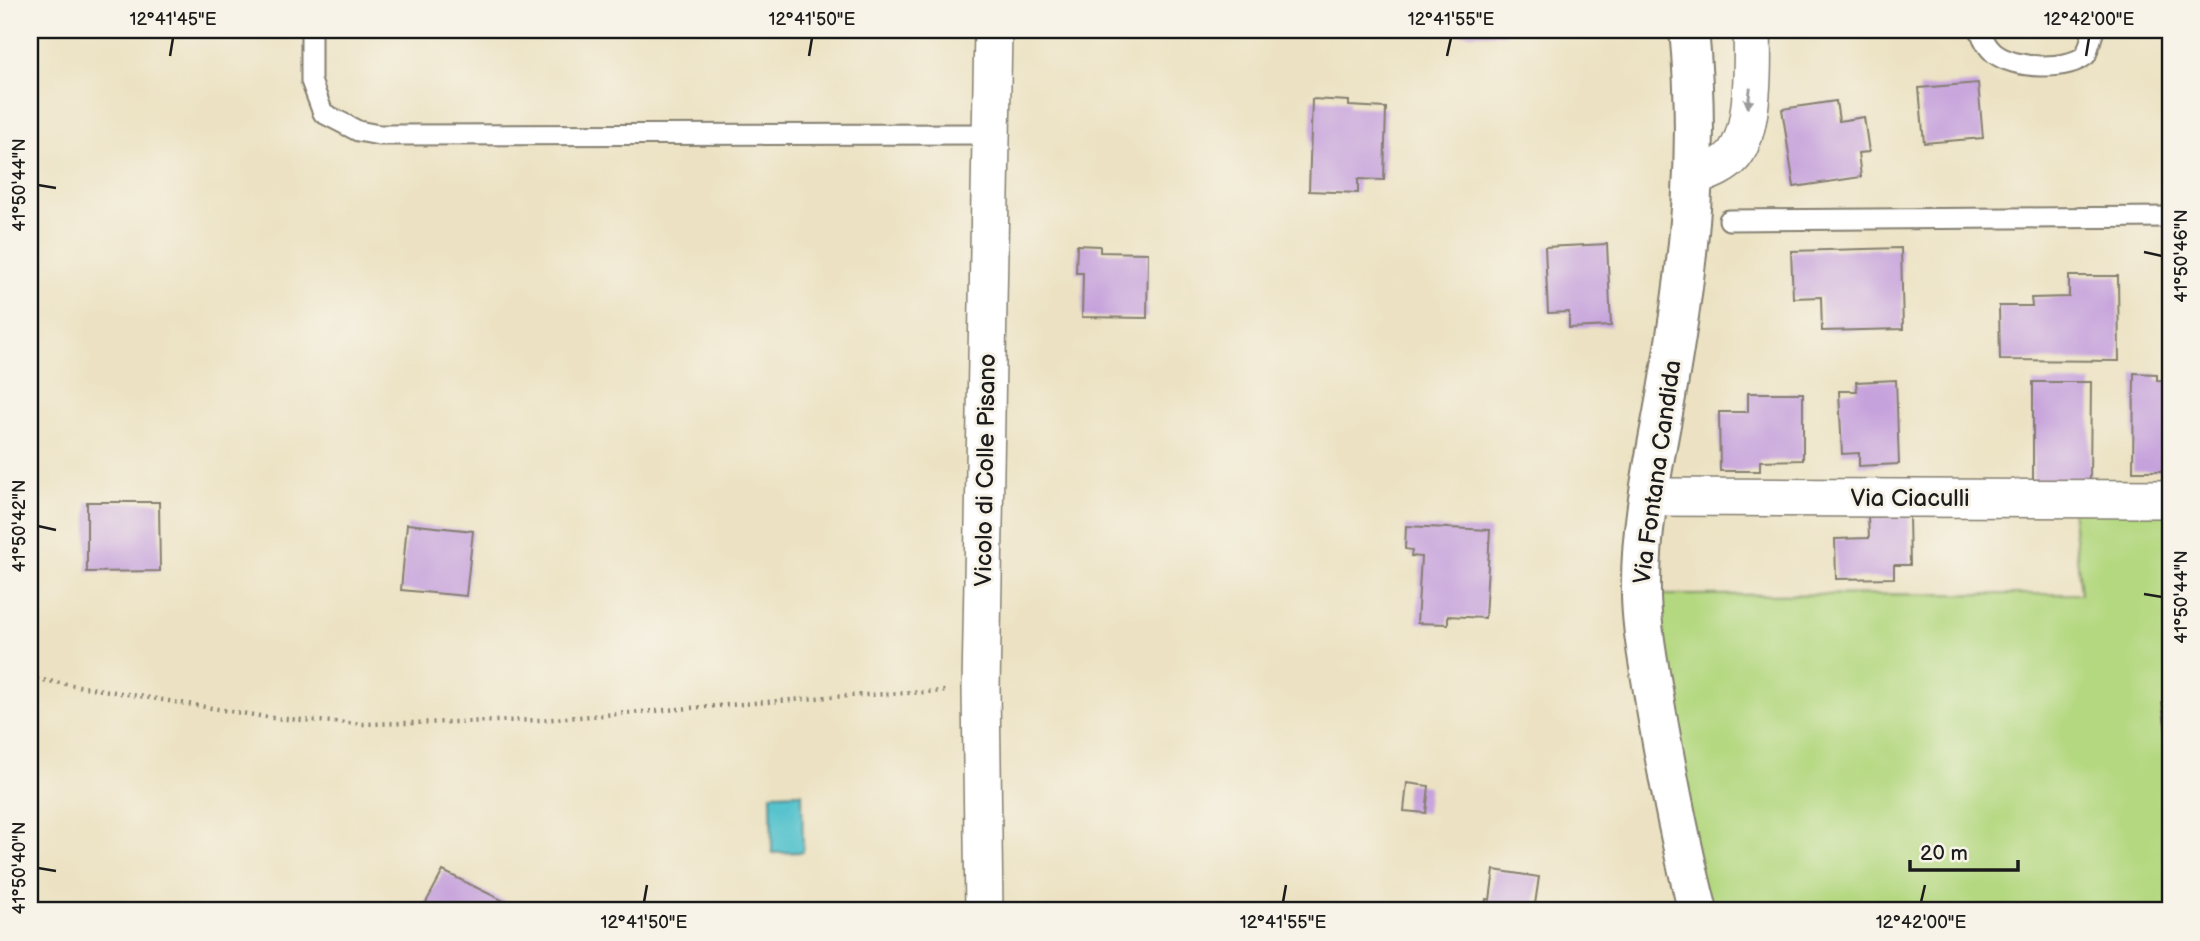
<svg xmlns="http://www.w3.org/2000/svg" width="2200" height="941" font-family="'Balsamiq Sans',sans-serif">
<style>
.green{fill:#b4d880;stroke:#687a4e;stroke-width:2}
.water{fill:#56c3cd;stroke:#397074;stroke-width:2}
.building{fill:#c6a2dc}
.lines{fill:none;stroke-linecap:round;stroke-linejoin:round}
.service-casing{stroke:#847f70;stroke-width:23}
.minor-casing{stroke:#847f70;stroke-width:40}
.secondary-casing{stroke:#847f70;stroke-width:42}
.path{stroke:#847f70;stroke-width:4.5;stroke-dasharray:2 5;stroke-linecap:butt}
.service{stroke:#fff;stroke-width:19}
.minor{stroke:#fff;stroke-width:37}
.secondary{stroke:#fff;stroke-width:38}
.oneway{fill:#999}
.ticks{fill:none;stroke:#1c1c1c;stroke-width:2.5}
.labels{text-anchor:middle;stroke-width:6;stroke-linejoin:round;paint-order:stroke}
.street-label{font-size:24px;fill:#1c1c1c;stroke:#f7f3e8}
.neatline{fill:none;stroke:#1c1c1c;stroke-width:2.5}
.ticks-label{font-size:18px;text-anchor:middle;fill:#1c1c1c}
</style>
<rect width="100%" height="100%" fill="#f7f3e8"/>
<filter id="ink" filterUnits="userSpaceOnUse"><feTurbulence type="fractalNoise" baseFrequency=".0143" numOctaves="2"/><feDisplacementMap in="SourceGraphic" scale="14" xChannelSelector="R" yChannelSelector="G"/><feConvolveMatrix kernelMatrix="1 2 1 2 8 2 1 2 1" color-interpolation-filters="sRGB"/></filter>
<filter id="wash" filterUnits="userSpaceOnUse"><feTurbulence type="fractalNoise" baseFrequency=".00686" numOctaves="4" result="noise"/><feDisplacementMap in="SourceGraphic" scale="28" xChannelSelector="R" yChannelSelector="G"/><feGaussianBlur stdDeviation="1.57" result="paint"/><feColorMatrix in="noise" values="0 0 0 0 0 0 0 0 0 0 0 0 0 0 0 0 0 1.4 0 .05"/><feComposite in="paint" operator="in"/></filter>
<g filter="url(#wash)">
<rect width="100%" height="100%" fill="#ece2c3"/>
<path class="green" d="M2071 498 2170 499V911H1698L1641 595 2081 594Z"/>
<path class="water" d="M802 793 803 852 772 853 771 794Z"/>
<g id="blocks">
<path class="building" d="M1402 30H1506V34H1402Z
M1978 83 1983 138 1924 143 1919 88Z
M1312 99 1349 101V106L1386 108 1384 180 1358 179V193L1309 191Z
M1836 101 1839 121 1864 117 1869 152 1858 153 1861 177 1794 187 1782 109Z
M1607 244 1611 326 1569 328V312L1548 313 1545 247Z
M1077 245 1100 246V252L1148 253 1147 318 1082 317 1083 273H1076Z
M1901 248 1903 329 1822 331 1821 297 1793 298 1791 251Z
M2069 276H2118L2119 361 2000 360 1999 306H2032L2031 298 2069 297Z
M2134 373 2157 374V380L2170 381V471H2133Z
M1896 380 1899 464 1859 466V453L1842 454 1839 391H1857L1856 382Z
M2033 382H2091L2090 482H2033Z
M1748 393H1803V460L1760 461V471H1720L1719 412H1748Z
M87 502H159L160 571 87 572Z
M1909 516 1910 565H1894V578L1836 579 1835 539 1869 538 1868 517Z
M407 524 473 531 466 596 401 590Z
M1406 526 1490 530 1485 618 1448 616V624L1417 623 1421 557 1411 556 1412 550 1405 549Z
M2170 702V741H2167L2162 703Z
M1407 783 1429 786 1426 813 1404 811Z
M1494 870 1539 877 1534 911H1484L1486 899 1490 900Z
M443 871 524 911H434L424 906Z"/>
</g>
</g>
<g filter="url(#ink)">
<use href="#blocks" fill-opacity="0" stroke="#847f70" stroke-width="2"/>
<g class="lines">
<g class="service-casing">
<path id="service" d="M311 30V81L323 113 358 131 379 135 991 134
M1980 30C1983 39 1987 47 1994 53 2014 69 2066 71 2086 55L2094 30
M1729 220 2170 217"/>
</g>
<g class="minor-casing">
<path id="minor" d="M1695 177C1708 172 1724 167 1734 155 1754 130 1753 62 1752 30
M1649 497 2170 499
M984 911 981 689 993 30"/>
</g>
<g class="secondary-casing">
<path id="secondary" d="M1689 30C1701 149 1690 255 1670 373 1659 442 1641 512 1641 583 1640 623 1649 664 1655 703 1667 773 1680 843 1698 911"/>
</g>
<path class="path" d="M30 678 272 718 364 724 541 720 829 697 945 691"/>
<use href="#service" class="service"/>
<use href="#minor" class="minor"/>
<use href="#secondary" class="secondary"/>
</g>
<defs><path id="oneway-solid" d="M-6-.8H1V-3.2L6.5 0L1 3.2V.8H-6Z" transform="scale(1.75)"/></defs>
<use class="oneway" href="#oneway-solid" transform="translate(1749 98) rotate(97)"/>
</g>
<path class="ticks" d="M170 56 173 38M809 56 812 38M1447 56 1451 38M2086 56 2089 38M38 185 56 188M2144 252 2162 256M38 526 56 530M2144 594 2162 597M38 868 56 871M644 902 647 885M1283 902 1286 885M1921 902 1925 885"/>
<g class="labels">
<g class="street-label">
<text transform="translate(985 470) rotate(-89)" y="8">Vicolo di Colle Pisano</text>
<text transform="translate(1657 472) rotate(-82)" y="8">Via Fontana Candida</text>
<text x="1910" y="506">Via Ciaculli</text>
</g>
</g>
<rect width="2200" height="941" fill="none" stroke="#f7f3e8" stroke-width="77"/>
<path d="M1910 860v10h108v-10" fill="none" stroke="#1c1c1c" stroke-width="3.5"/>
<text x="1920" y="860" font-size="21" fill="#1c1c1c" stroke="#f7f3e8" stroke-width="5" paint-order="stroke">20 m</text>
<rect x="38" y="38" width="2124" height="864" class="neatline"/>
<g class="ticks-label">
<text x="173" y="25">12°41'45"E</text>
<text x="812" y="25">12°41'50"E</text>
<text x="1451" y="25">12°41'55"E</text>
<text x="2089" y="25">12°42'00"E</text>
<text transform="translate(19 185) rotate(-90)" y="6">41°50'44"N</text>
<text transform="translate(2181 256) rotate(-90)" y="6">41°50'46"N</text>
<text transform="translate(19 526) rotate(-90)" y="6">41°50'42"N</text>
<text transform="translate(2181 597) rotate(-90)" y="6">41°50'44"N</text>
<text transform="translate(19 868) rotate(-90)" y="6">41°50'40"N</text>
<text x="644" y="928">12°41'50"E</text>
<text x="1283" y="928">12°41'55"E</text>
<text x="1921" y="928">12°42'00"E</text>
</g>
</svg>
